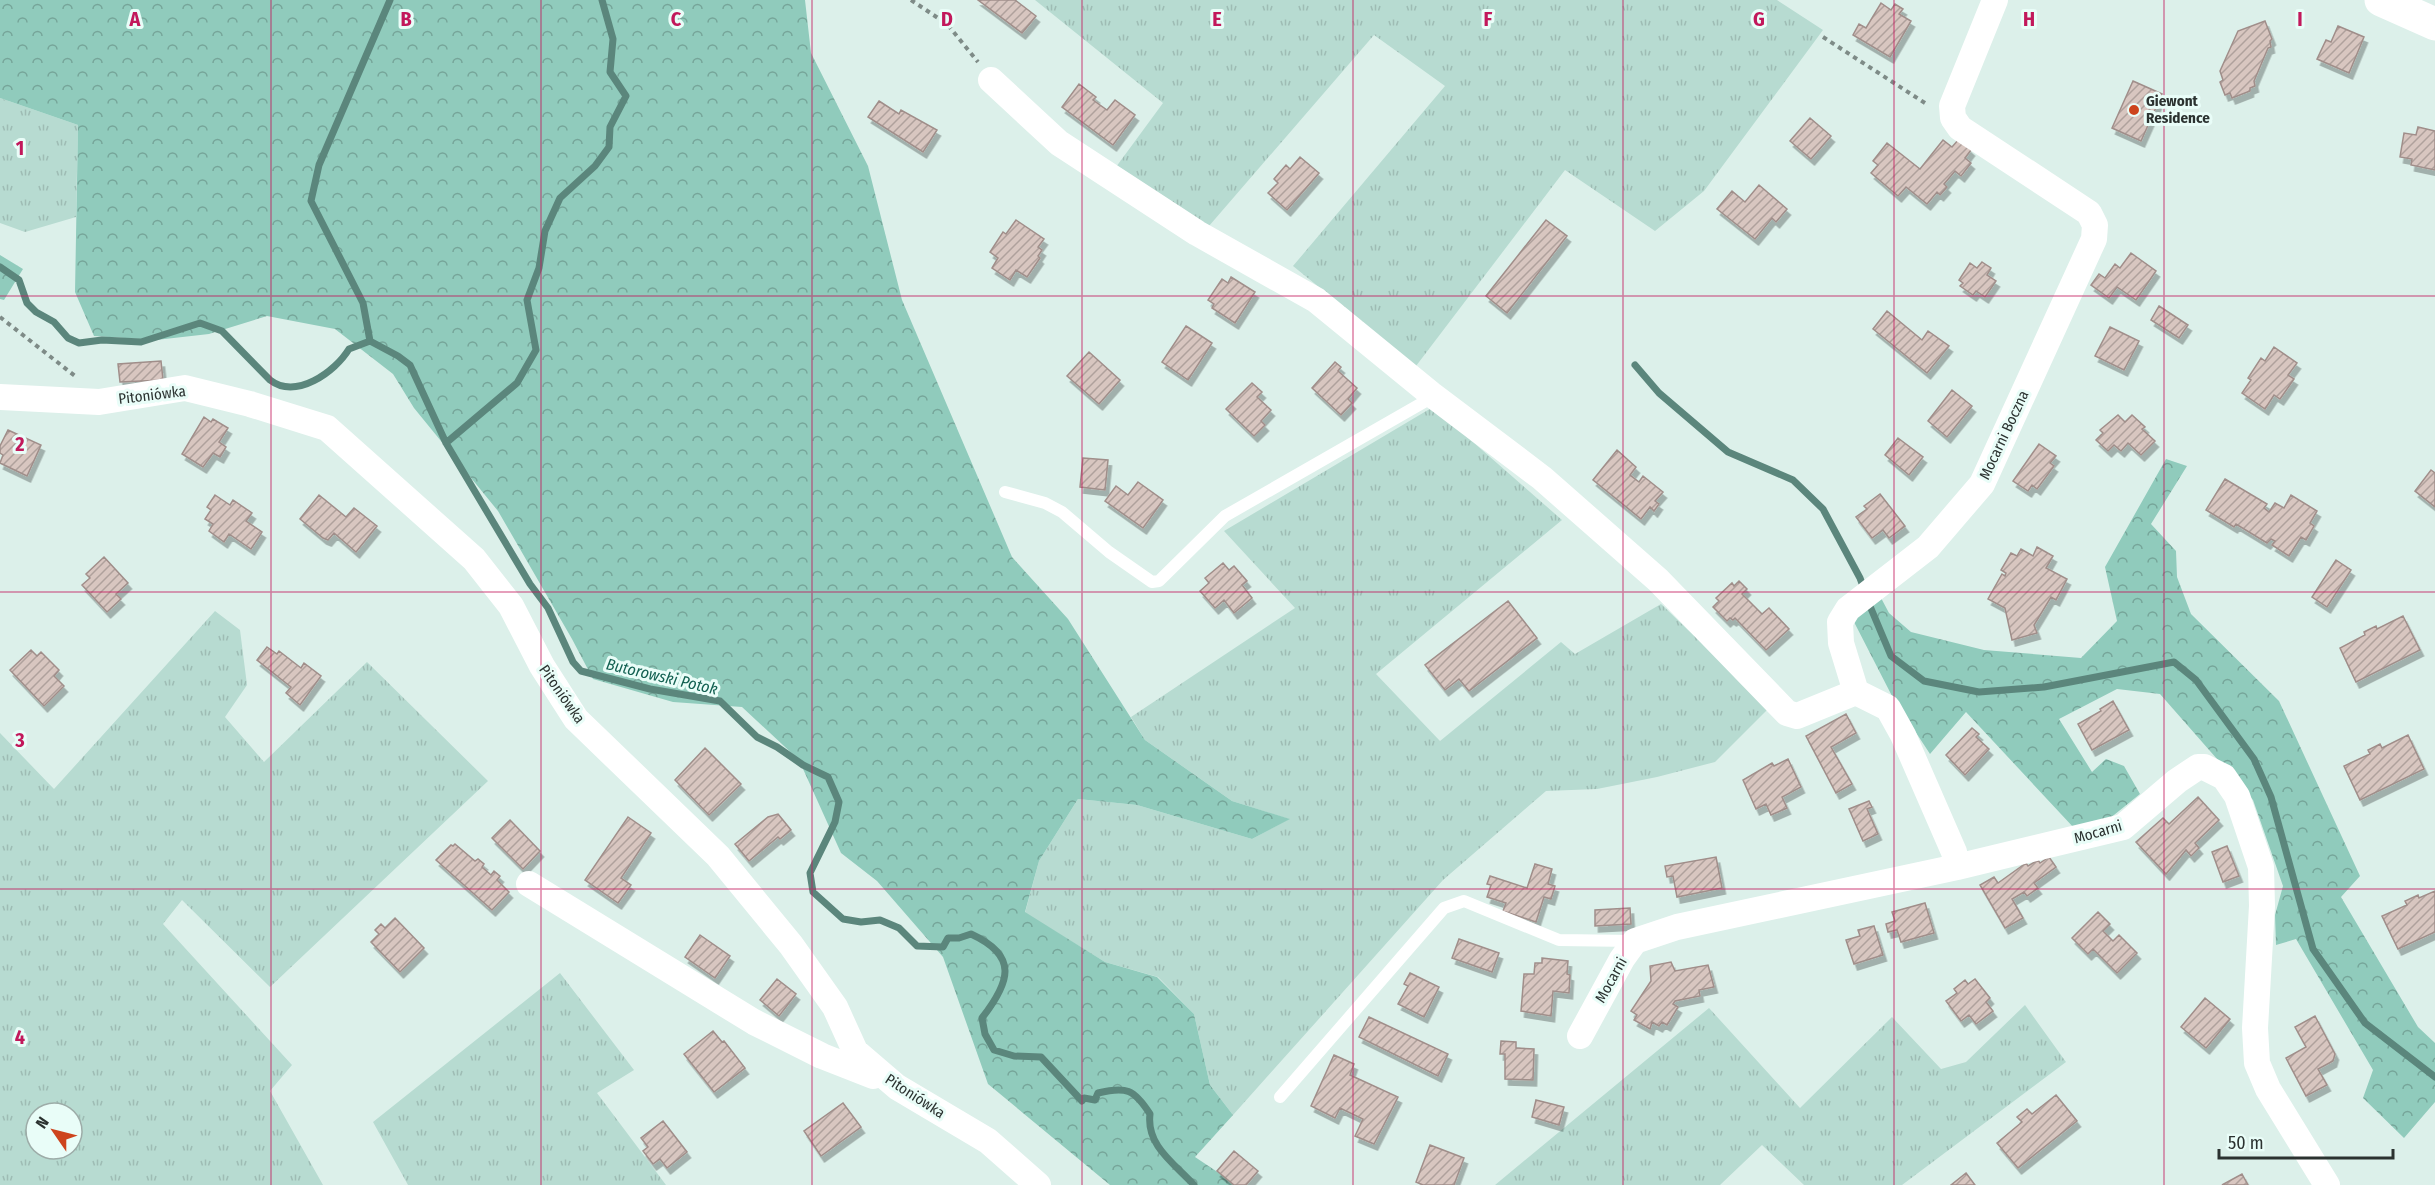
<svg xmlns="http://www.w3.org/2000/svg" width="2435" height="1185" font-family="'Fira Sans Condensed',sans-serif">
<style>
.grass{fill:url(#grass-tufts);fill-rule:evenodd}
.forest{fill:url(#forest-crowns)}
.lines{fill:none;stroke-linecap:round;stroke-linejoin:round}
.stream{stroke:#5b867c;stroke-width:7}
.building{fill:url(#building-hatch);stroke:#a08e8a;stroke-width:1.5;filter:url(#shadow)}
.path{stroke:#7e8b87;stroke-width:4;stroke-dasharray:4.5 4.5;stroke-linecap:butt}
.lane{stroke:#fff;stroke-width:12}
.street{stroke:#fff;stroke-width:26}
.secondary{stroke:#fff;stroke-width:33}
.grid{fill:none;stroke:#c2185b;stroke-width:1.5;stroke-opacity:0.55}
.poi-dot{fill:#cd441d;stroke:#e9fdf8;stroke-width:2}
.labels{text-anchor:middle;stroke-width:6;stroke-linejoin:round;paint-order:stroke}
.poi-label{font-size:15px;font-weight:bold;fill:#2b3230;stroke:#e9fdf8;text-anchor:start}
.street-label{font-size:15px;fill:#2b3230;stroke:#e9fdf8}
.water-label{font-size:16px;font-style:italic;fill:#136152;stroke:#e9fdf8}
.grid-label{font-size:20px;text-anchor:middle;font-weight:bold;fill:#c2185b;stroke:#e9fdf8;stroke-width:6;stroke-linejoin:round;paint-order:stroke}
</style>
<defs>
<pattern id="grass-tufts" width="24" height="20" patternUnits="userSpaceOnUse" patternTransform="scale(1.5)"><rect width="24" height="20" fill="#b7dbd1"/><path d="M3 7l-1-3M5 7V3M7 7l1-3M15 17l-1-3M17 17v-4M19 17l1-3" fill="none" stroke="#9ebcb4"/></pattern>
<pattern id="forest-crowns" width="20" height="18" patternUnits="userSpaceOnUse" patternTransform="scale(1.5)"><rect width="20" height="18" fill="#90cbbc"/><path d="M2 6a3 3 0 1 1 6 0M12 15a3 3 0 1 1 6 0" fill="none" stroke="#76a599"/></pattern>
<pattern id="building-hatch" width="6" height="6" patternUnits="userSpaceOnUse" patternTransform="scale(1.5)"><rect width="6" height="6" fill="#d8c6c0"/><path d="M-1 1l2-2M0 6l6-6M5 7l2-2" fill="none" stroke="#afa19c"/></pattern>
<filter id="shadow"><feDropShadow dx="3.5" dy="6" stdDeviation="0" flood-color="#0004"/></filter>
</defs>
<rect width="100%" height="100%" fill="#dcf0ea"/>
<path class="grass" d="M1035 0H1777L1823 30 1704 191 1655 231 1565 170 1416 366 1293 266 1445 86 1374 35 1209 226 1116 167 1163 103Z
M0 98 78 125 76 217 25 232 0 223Z
M1433 407 1562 520 1376 674 1440 741 1561 642 1575 654 1661 604 1769 708 1715 762 1657 777 1597 789 1546 791 1443 880 1233 1115 1210 1085 1194 1014 1158 977 1105 962 1025 913 1039 861 1078 799 1137 805 1252 839 1289 819 1232 801 1145 740 1131 717 1295 608 1224 531Z
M215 611 240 630 247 685 225 717 264 762 367 662 488 781 270 987 182 900 163 924 292 1065 270 1091 323 1185H0V733L54 789ZM36 1113H72V1149H36Z
M560 973 634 1070 597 1093 666 1185H408L373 1122Z
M2025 1005 2066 1062 1902 1185H1804L1762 1145 1720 1185H1495L1709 1008 1800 1108 1892 1017 1941 1069 1966 1062Z"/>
<path class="forest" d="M0 0H805L811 53 868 166 902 300 1012 557 1068 619 1145 740 1232 801 1290 819 1252 839 1137 805 1078 799 1039 861 1025 912 1105 962 1157 977 1194 1014 1210 1085 1233 1115 1195 1157 1237 1185H1110L988 1084 943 957 877 881 841 853 799 760 742 707 673 702 593 679 572 639 498 511 414 408 393 374 335 329 267 316 209 334 156 340 94 336 75 292 78 125 0 98Z
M0 255 23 269 4 300 0 299Z
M2166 459 2187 466 2151 524 2176 551 2177 577 2191 614 2279 701 2360 876 2341 897 2418 1027 2435 1043V1102L2404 1138 2363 1098 2373 1070 2296 939 2276 945 2275 915 2283 886 2253 800 2160 694 2117 689 2059 719 2092 772 2106 759 2124 766 2140 794 2109 819 2074 828 1966 712 1930 754 1892 696 1853 620 1880 596 1889 613 1911 632 1984 650 2081 658 2117 621 2105 567Z"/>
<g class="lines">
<path class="stream" d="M0 267 19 280 27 303 36 312 54 322 68 338 79 343 102 340 141 342 200 323 222 331 270 380C296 400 335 372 349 349L370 341 398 356 410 365 446 443 530 584 548 608 573 662 581 671 650 689 720 701 757 737 777 747 803 765 828 777 839 802 835 822 810 873 813 892 843 919 861 922 880 920 899 928 917 946 943 947 948 938H959L971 934C1019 956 1010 982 982 1018L985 1034 994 1050 1014 1056 1041 1057 1082 1101 1084 1098 1095 1100 1098 1093C1126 1086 1134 1089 1150 1114 1146 1146 1175 1164 1194 1185
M370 341 363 303 311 201 319 165 390 0
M1635 365 1659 393 1728 452 1793 480 1823 509 1860 578 1864 589
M446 443 517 383 536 350 527 300 539 268 545 231 560 198 595 166 609 147 610 127 626 96 610 72 613 39 602 0
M1867 599 1891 656 1924 681 1979 692 2044 687 2174 662 2196 680 2254 759 2271 797 2313 949 2365 1023 2435 1077"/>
</g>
<path class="building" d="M978 0H1015L1036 16 1022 33Z
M1881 3 1891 10 1895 4 1903 9 1899 14 1911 21 1890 57 1853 35 1859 24 1866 28Z
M2265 21 2272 39 2270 41 2271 47 2268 48 2254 81 2255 86 2250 88V91L2232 98 2230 93 2225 95 2220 82 2223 80 2220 71 2238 31Z
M2338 26 2364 37 2349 73 2317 59 2326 40 2331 42Z
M2133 81 2162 94 2141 141 2112 128Z
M1079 84 1096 97 1093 100 1107 110 1115 100 1135 115 1113 145 1062 107Z
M879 101 899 114 901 110 937 130 923 152 868 117Z
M1810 118 1831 136 1811 159 1790 141Z
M2418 127 2435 131V170L2411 165 2412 159 2400 157 2404 133 2416 135Z
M1959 139 1971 150 1965 158 1971 163 1961 176 1955 171 1944 184 1947 187 1940 195 1937 192 1927 204 1906 187 1898 196 1871 173 1878 165 1873 161 1887 143 1920 169 1943 140 1952 147Z
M1300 157 1319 173 1287 210 1268 193 1278 183 1274 179 1286 165 1290 169Z
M1759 185 1787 209 1776 222 1772 218 1755 239 1717 209 1732 191 1745 202Z
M1016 220 1044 239 1038 247 1042 250 1038 256 1040 258 1027 277 1016 270 1010 280 992 268 998 258 990 252 1003 232 1006 234Z
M1546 220 1567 236 1507 313 1486 296Z
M2131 253 2156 271 2136 300 2117 287 2109 298 2091 285 2099 274 2105 278 2115 264 2120 268Z
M1982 262 1991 268 1987 275 1996 281 1985 297 1976 291 1973 295 1960 286 1963 283 1959 280 1970 263 1977 268Z
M1231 277 1255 292 1235 323 1212 308 1214 304 1208 300 1222 279 1228 283Z
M2159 306 2188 325 2179 338 2151 320Z
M1887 311 1922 340 1928 331 1949 346 1927 373 1873 329Z
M1186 326 1212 343 1188 380 1162 362Z
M2110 327 2139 341 2124 370 2095 356Z
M2274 347 2297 363 2288 375 2294 379 2280 399 2274 395 2265 409 2242 393 2251 380 2248 378 2261 358 2265 361Z
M1089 352 1120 380 1099 404 1067 376Z
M161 361 163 380 120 382 118 364Z
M1335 362 1341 367 1338 371 1357 388 1348 399 1352 403 1341 415 1312 388Z
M1252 383 1262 392 1257 397 1271 410 1261 421 1265 425 1254 436 1226 409Z
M1952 390 1972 406 1947 437 1928 421Z
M2118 415 2125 422 2132 415 2145 427 2142 429 2155 441 2141 455 2128 443 2121 451 2114 445 2108 451 2096 440 2103 433 2100 430Z
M204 417 211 422 213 419 228 428 219 442 226 447 220 457 213 453 203 467 182 454Z
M8 430 41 445 27 476 0 463 3 455 0 453V446Z
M1898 438 1923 457 1909 475 1885 455Z
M2039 444 2056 456 2050 463 2054 466 2037 489 2032 485 2028 491 2013 481Z
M1617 450 1636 467 1630 475 1639 482 1643 476 1663 492 1655 501 1659 504 1654 511 1650 507 1641 519 1593 480Z
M1083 458 1108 460 1105 490 1080 487Z
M2431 470 2435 473V507L2415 491Z
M2225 479 2267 504 2264 508 2269 512 2275 503 2284 508 2291 495 2317 511 2310 523 2314 526 2306 540 2301 537 2289 556 2272 545 2275 541 2271 539 2267 543 2236 524 2234 527 2206 510Z
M1138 482 1163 500 1143 528 1105 501 1116 486 1128 495Z
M1880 494 1905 526 1889 538 1883 530 1872 538 1856 517 1867 509 1864 506Z
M215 495 230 505 233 500 252 513 246 521 262 532 251 549 229 534 224 542 209 531 213 524 205 519 211 510 207 507Z
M319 495 346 517 354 508 377 526 356 552 334 533 328 540 323 538 300 519Z
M2037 547 2053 556 2046 568 2067 579 2056 600 2051 597 2034 625 2037 633 2012 640 2005 608 1988 599 2002 574 2005 576 2006 573 2001 570 2011 553 2017 556 2021 549 2033 556Z
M104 557 128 583 116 594 121 599 107 612 82 585 90 578 86 574Z
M2336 560 2351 570 2327 607 2312 597Z
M1223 563 1229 570 1234 566 1247 581 1242 585 1252 598 1234 613 1224 600 1215 608 1200 591 1209 583 1205 578Z
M1739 581 1747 589 1742 594 1762 614 1769 608 1789 629 1766 650 1735 618 1733 620 1730 618 1727 621 1713 607 1719 601 1716 598 1732 583 1734 586Z
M1508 601 1537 638 1469 691 1459 679 1445 690 1425 665Z
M2403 616 2420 650 2356 682 2340 648 2365 635 2364 632 2376 626 2377 629Z
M267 647 277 654 279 651 301 668 304 663 321 676 300 705 286 693 291 687 257 660Z
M31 650 37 656 41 652 59 670 54 676 64 686 44 706 10 670Z
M2113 701 2129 730 2092 750 2078 724 2101 711 2100 709Z
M1846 714 1856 733 1831 747 1852 784 1836 793 1806 736Z
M1972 728 1979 734 1976 737 1989 749 1965 775 1946 755Z
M2408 735 2424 769 2360 800 2344 766 2370 754 2368 750 2380 744 2382 748Z
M705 748 741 784 709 815 675 780Z
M1788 759 1801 787 1782 797 1787 808 1771 815 1766 804 1756 809 1743 780 1772 763 1774 766Z
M2198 797 2219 820 2195 843 2199 848 2191 856 2186 850 2166 874 2136 842 2163 818 2169 824Z
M1869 801 1872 807 1867 809 1878 834 1863 841 1849 809Z
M778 814 791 830 780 839 778 837 749 861 735 844 768 817Z
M628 817 651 833 621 878 631 885 618 903 585 880Z
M510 820 540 851 523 869 492 838Z
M455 844 475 861 478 859 484 864 482 867 491 875 494 871 500 876 497 880 509 892 492 910 436 860 451 845 453 846Z
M2227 846 2239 876 2223 882 2212 852Z
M1716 857 1722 888 1677 897 1673 876 1667 877 1665 866Z
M2049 857 2056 867 2034 883 2038 888 2027 896 2024 892 2012 899 2023 918 2005 928 1980 885 1994 877 1998 883 2026 863 2028 866 2038 860 2040 863Z
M1535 864 1552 869 1548 884 1555 886 1551 899 1544 897 1536 922 1503 911 1506 903 1487 897 1491 885 1487 884 1490 876 1527 888Z
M2435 891V932L2398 949 2382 916 2407 905 2405 901 2418 895 2419 898Z
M1925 903 1934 933 1901 942 1897 930 1888 932 1886 924 1895 921 1892 912Z
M1630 908 1631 924 1595 926V910Z
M2098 912 2110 924 2103 931 2113 941 2119 935 2137 953 2117 973 2093 949 2088 954 2072 938Z
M395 918 424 948 400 972 371 942 379 934 375 930 381 924 385 928Z
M1874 926 1883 955 1854 964 1846 940 1860 936 1858 930Z
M700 935 730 956 715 978 685 957Z
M1459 939 1499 953 1492 972 1452 958Z
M1542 958 1568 961 1567 974 1570 975 1569 993 1553 991 1551 1016 1521 1011 1524 974H1534L1535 963H1542Z
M1671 962 1675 971 1708 965 1714 987 1699 990 1700 996 1675 1001 1673 1004 1678 1007 1667 1025 1662 1022 1659 1026 1652 1022 1650 1029 1634 1020 1637 1015 1631 1011 1651 981 1650 966Z
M1410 973 1439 987 1424 1017 1398 1004 1408 986 1404 984Z
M777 979 796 994 779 1016 760 1000Z
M1975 979 1990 998 1986 1002 1993 1011 1976 1024 1969 1015 1961 1021 1946 1001 1957 993 1954 989 1965 980 1968 984Z
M2205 998 2230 1019 2206 1048 2181 1027Z
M2315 1016 2335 1054 2333 1061 2318 1069 2327 1085 2306 1096 2286 1058 2306 1047 2295 1027Z
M1369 1017 1448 1054 1438 1076 1359 1037Z
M713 1031 722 1042 724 1041 745 1068 714 1092 684 1054Z
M1501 1041 1516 1042V1048L1534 1049 1533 1080 1505 1079V1054H1500Z
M1334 1055 1354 1064 1350 1075 1398 1097 1374 1144 1355 1136 1363 1119 1340 1108 1335 1118 1311 1106Z
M2056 1095 2077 1121 2018 1168 1997 1143 2022 1122 2017 1117 2027 1109 2032 1114Z
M1536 1100 1564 1107 1559 1125 1532 1117Z
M843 1103 861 1127 821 1156 804 1131Z
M663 1121 687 1152 667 1168 660 1159 653 1164 643 1151 648 1147 641 1138Z
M1430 1145 1464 1158 1454 1185H1423L1416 1182Z
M1234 1151 1258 1171 1246 1185H1234L1217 1171Z
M1966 1173 1975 1185H1951Z
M2242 1174 2248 1185H2222Z"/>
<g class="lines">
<path class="path" d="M911 0 947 24 978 62
M1823 37 1928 105
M0 317 75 376"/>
<path class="lane" d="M1005 492 1045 503 1062 512 1109 552 1152 582 1159 581 1225 516 1424 402 1431 394
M1280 1097 1444 908 1464 901 1559 940 1634 941"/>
<path class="street" d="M991 80 1059 143 1197 233 1316 300 1431 394 1542 478 1658 580 1787 713 1797 716 1856 692
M0 397 99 402 185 388 250 404 327 428 474 559 511 606 542 666 576 719 718 856 791 945 835 1007 855 1051 897 1087 988 1141 1038 1185
M1957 867 1954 852 1903 735 1888 708 1856 692 1841 643 1840 622 1848 609 1928 547 1982 484 2094 239 2095 225 2089 213 1960 128 1953 118 1952 106 1995 0
M529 884 754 1022 822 1056 873 1076
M1580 1036 1622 959 1635 941 1677 927 1957 867 2123 827 2177 781 2198 767H2204L2224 777 2237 796 2261 867 2262 906 2255 1028 2257 1063 2268 1089 2327 1185"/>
<path class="secondary" d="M2381 0 2435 24"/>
</g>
<path class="grid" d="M271 0V1185M541 0V1185M812 0V1185M1082 0V1185M1353 0V1185M1623 0V1185M1894 0V1185M2164 0V1185M0 296H2435M0 592H2435M0 889H2435"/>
<circle class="poi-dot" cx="2134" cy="110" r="6"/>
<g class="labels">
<g class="poi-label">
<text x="2146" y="106">Giewont<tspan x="2146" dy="17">Residence</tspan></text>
</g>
<g class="street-label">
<text transform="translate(152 395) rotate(-7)" y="5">Pitoniówka</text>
<text transform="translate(2004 435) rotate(-65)" y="5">Mocarni Boczna</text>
<text transform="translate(562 694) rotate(55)" y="5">Pitoniówka</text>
<text transform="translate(2098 832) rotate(-16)" y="5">Mocarni</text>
<text transform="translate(1611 980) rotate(-61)" y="5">Mocarni</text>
<text transform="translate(915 1096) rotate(33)" y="5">Pitoniówka</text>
</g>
<g class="water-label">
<text transform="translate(662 676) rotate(13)" y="6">Butorowski Potok</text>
</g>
</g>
<g class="grid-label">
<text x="135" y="26">A</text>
<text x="406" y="26">B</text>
<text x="676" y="26">C</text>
<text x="947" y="26">D</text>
<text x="1217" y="26">E</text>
<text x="1488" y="26">F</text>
<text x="1759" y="26">G</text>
<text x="2029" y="26">H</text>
<text x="2300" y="26">I</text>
<text x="20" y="155">1</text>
<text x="20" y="451">2</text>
<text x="20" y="747">3</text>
<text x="20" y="1044">4</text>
</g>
<g transform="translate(54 1131) rotate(305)"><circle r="28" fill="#e9fdf8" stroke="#9daca8" stroke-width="1.5"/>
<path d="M0-4.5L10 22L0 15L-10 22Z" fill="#cd441d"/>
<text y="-9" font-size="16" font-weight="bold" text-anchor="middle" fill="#2b3230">N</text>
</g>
<path d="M2219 1149v9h174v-9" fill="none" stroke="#2b3230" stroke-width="3"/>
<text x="2228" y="1149" font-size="18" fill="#2b3230" stroke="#e9fdf8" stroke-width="4.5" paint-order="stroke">50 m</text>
</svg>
